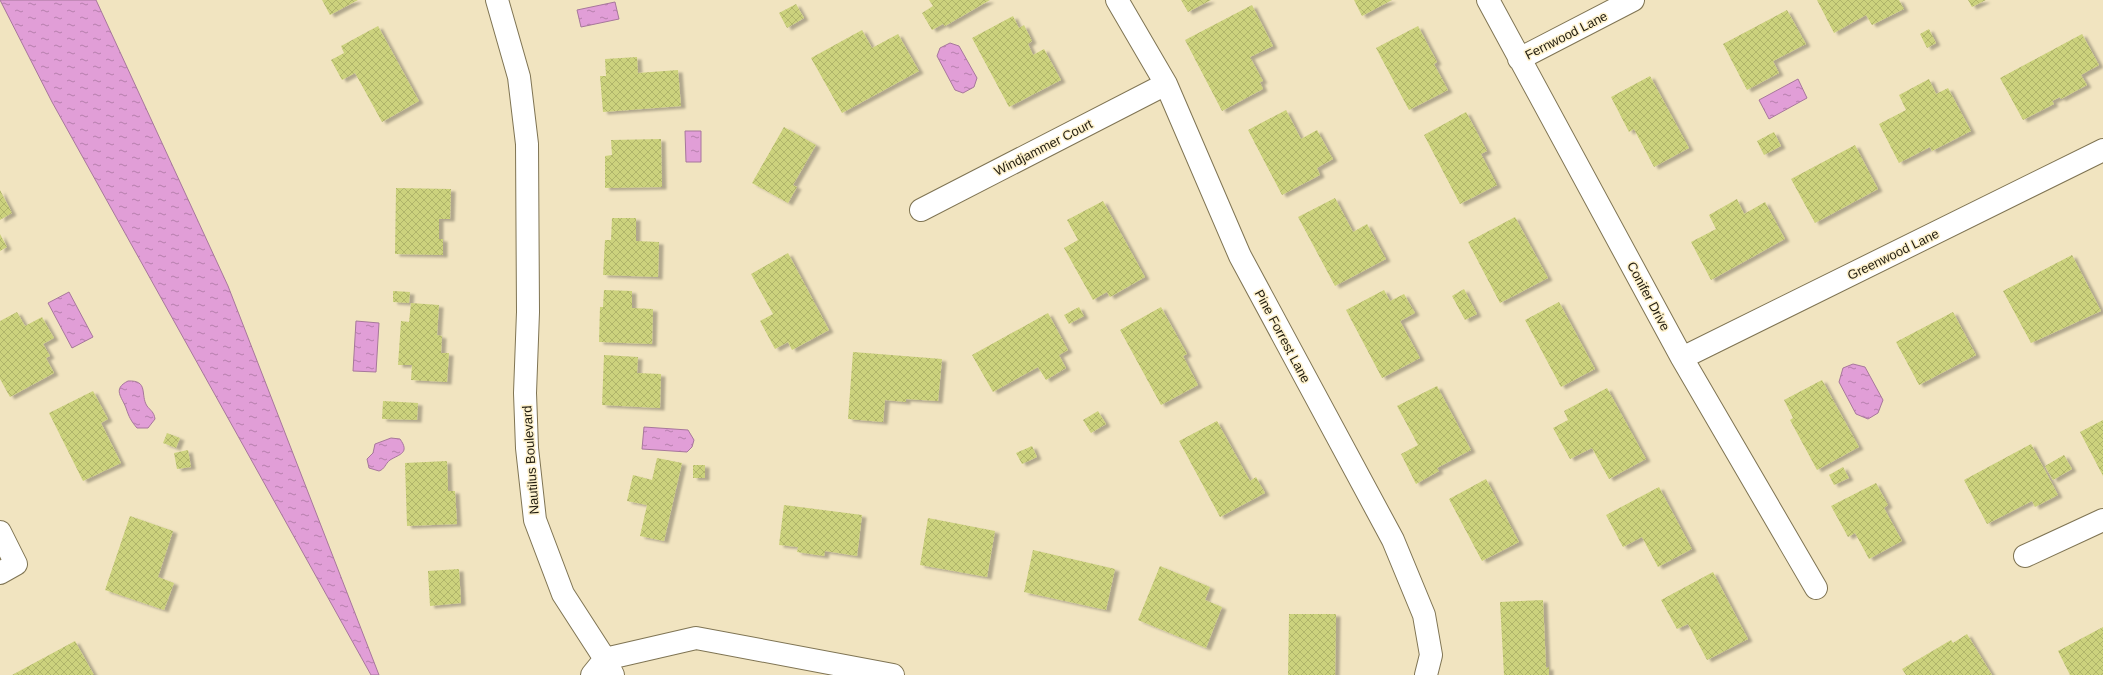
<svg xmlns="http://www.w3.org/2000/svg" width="2103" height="675" font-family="Arial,sans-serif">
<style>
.water{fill:url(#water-ripples);stroke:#a7779b}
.building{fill:url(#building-cross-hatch);filter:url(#shadow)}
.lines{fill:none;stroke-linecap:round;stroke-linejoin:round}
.minor-casing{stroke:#7f7453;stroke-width:24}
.minor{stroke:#fff;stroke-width:22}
.labels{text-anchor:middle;stroke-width:3;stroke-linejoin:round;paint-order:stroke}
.street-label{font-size:13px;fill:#211c0f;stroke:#fef2cd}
</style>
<defs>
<pattern id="water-ripples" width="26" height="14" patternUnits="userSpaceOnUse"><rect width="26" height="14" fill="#e19ed7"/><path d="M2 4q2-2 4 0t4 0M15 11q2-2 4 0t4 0" fill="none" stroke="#b680ad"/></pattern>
<pattern id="building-cross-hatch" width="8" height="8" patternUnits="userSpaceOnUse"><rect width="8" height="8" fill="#ccd27d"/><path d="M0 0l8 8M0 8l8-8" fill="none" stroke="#afb46b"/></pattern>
<filter id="shadow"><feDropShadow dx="4.5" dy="2.5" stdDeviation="1" flood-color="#0004"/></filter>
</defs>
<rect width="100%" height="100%" fill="#f1e4c0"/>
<path class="water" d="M0 0H96L228 286 379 675H371L52 102Z
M615 2 619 19 581 27 577 10Z
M950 43 959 46 977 78 974 87 963 93 955 90 937 56 940 48Z
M1798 79 1807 98 1769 119 1759 100Z
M685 131H701V162H686Z
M69 292 93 337 72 348 48 303Z
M356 321 379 323 376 372 353 371Z
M1853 364 1865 367 1883 400 1878 413 1868 419 1856 414 1839 382 1843 368Z
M128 381C149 380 140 395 147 406 151 411 154 412 155 419L148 428H137C131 421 129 417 126 408 122 397 112 389 128 381Z
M644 427 688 430 694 440 692 447 687 452 642 449Z
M391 438 400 439C410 453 400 454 390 460 385 464 385 469 379 471L369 468 367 459 373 453 375 444Z"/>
<path class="building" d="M322 0H358L330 15Z
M929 0H990L945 26 943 24 932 30 922 13 933 6Z
M1181 0H1211L1188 12Z
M1354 0H1392L1362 16Z
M1817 0H1899L1904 9 1872 25 1866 15 1834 33Z
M1968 0H1986L1972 7Z
M796 4 804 18 787 28 779 13Z
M1252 5 1273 46 1250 57 1263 81 1260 82 1263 89 1222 111 1185 40Z
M1787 10 1806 44 1773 61 1779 73 1747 90 1723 44Z
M1013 16 1019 28 1024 25 1032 41 1028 44 1033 55 1044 49 1061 80 1009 107 972 38Z
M378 26 419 101 382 122 355 73 342 80 331 60 344 53 341 46Z
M1418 26 1437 62 1434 64 1448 90 1409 110 1376 48Z
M1929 29 1936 43 1927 48 1920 34Z
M862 30 872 48 898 34 919 71 842 113 811 58Z
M2082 34 2099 65 2081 75 2087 85 2061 99 2060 97 2052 101 2054 104 2023 120 2000 78Z
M637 57 638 73 678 70 681 106 603 112 600 76H606L605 59Z
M1650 76 1689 148 1654 167 1634 129 1629 132 1611 97Z
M1929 79 1936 94 1948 88 1971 131 1932 151 1930 147 1899 163 1879 124 1906 110 1899 95Z
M1286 110 1301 139 1317 130 1333 159 1317 168 1320 175 1282 195 1248 130Z
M1466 112 1487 151 1481 154 1497 185 1460 204 1424 135Z
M784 127 816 145 793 185 797 187 788 203 752 183Z
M1774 132 1781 146 1764 155 1757 141Z
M661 139 662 187 605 188V156L612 155 611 140Z
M1855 145 1878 189 1815 223 1791 179Z
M396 188 451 189 450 219H439V239H443V255L395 254Z
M0 190 12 213 0 220Z
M1335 198 1353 232 1367 224 1386 259 1335 286 1298 217Z
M1737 199 1744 214 1765 202 1785 239 1711 280 1691 242 1716 229 1709 215Z
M1103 201 1145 277 1110 297 1107 292 1093 300 1064 248 1078 240 1067 220Z
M1515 217 1548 278 1500 303 1468 242Z
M612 218H636V241L659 242 658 277 603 275 605 240H611Z
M0 234 7 247 0 251Z
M788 253 829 330 792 350 788 342 775 349 760 321 773 314 751 274Z
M2072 255 2101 311 2031 343 2003 291Z
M1464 289 1477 314 1465 320 1452 296Z
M604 290 632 291V308L653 309 652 344 599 342 600 307H603Z
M1384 290 1390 301 1404 294 1415 313 1400 321 1420 358 1382 378 1346 310Z
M393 291 410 292 409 303 393 302Z
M1559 302 1595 369 1561 387 1525 320Z
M411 303 439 305 437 335 442 336 441 353H449L447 382 411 380 412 365H398L401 321 409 322Z
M1079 307 1084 316 1069 324 1064 315Z
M1161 307 1187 354 1183 356 1198 385 1161 405 1120 330Z
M17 312 25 326 42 317 54 338 43 344 50 356 46 358 54 373 10 397 0 379V321Z
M1953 312 1976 355 1919 385 1896 342Z
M1048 313 1068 350 1059 355 1066 368 1046 380 1038 367 993 392 972 355Z
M853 352 942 359 938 401 906 399V402L885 400 883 422 848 419Z
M604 355 638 357 637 373 661 374 660 408 602 405Z
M1822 380 1859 447 1817 470 1790 420 1793 418 1784 400Z
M1437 386 1471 450 1437 468 1439 471 1416 484 1401 454 1418 445 1397 406Z
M1607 388 1646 459 1609 479 1592 448 1570 459 1553 428 1568 420 1564 411Z
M93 391 108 419 101 423 121 463 83 481 49 413Z
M383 401 418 403 417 420 382 419Z
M1098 411 1106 424 1091 433 1083 420Z
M2103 420V476L2080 432Z
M1217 421 1250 481 1256 477 1265 493 1220 517 1179 441Z
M167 433 180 438 176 448 163 443Z
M2031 444 2058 495 2035 507 2032 501 1987 524 1964 480Z
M1032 446 1037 457 1022 464 1016 453Z
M188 450 191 467 177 469 174 453Z
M2064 455 2072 469 2053 480 2045 466Z
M657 458 682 463 664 541 640 536 647 505 627 501 633 475 652 480Z
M447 461 448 491H455L457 524 407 526 405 463Z
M693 465H705V478H693Z
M1843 467 1849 478 1834 485 1829 475Z
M1486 479 1519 542 1482 561 1449 499Z
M1876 483 1888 505 1884 508 1902 541 1869 559 1855 533 1848 537 1831 506Z
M1659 487 1692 549 1658 567 1642 537 1623 547 1606 515Z
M784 505 862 515 857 556 825 551 824 556 797 552 798 547 779 545Z
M130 516 173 531 158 577 174 583 164 610 105 590Z
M928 518 995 531 987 577 920 565Z
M1033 550 1115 569 1106 610 1024 592Z
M1160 566 1210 587 1205 600 1222 607 1206 648 1138 620Z
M459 569 461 603 430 606 428 571Z
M1713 572 1748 639 1707 660 1688 624 1677 629 1661 600Z
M1543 600 1546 668 1549 667V675H1504L1500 602Z
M1289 614H1336L1335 675H1288Z
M2103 627V675H2070L2058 651Z
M1967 634 1992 675H1906L1902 669 1951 640 1953 643Z
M75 641 94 675H12Z"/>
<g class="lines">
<g class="minor-casing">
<path id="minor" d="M497 0 519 77 527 144 528 312 525 393 527 448 535 520 563 594 605 659 613 675
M1117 0 1166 84 1240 256 1393 540 1424 615 1431 655 1426 675
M1488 0 1682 358 1816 588
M1519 59 1633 0
M921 210 1166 84
M1682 358 2103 150
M0 532 16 564 0 573
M2025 556 2103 520
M605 659 696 638 893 675
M592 675 605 659"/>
</g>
<use href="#minor" class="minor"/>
</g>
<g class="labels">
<g class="street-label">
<text transform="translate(1566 35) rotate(-27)" y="5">Fernwood Lane</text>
<text transform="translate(1043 147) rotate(-27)" y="5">Windjammer Court</text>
<text transform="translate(1893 254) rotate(-26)" y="5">Greenwood Lane</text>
<text transform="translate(1649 296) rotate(62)" y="5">Conifer Drive</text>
<text transform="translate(1283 336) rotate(62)" y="5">Pine Forrest Lane</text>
<text transform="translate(530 460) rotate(-94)" y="5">Nautilus Boulevard</text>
</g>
</g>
</svg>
